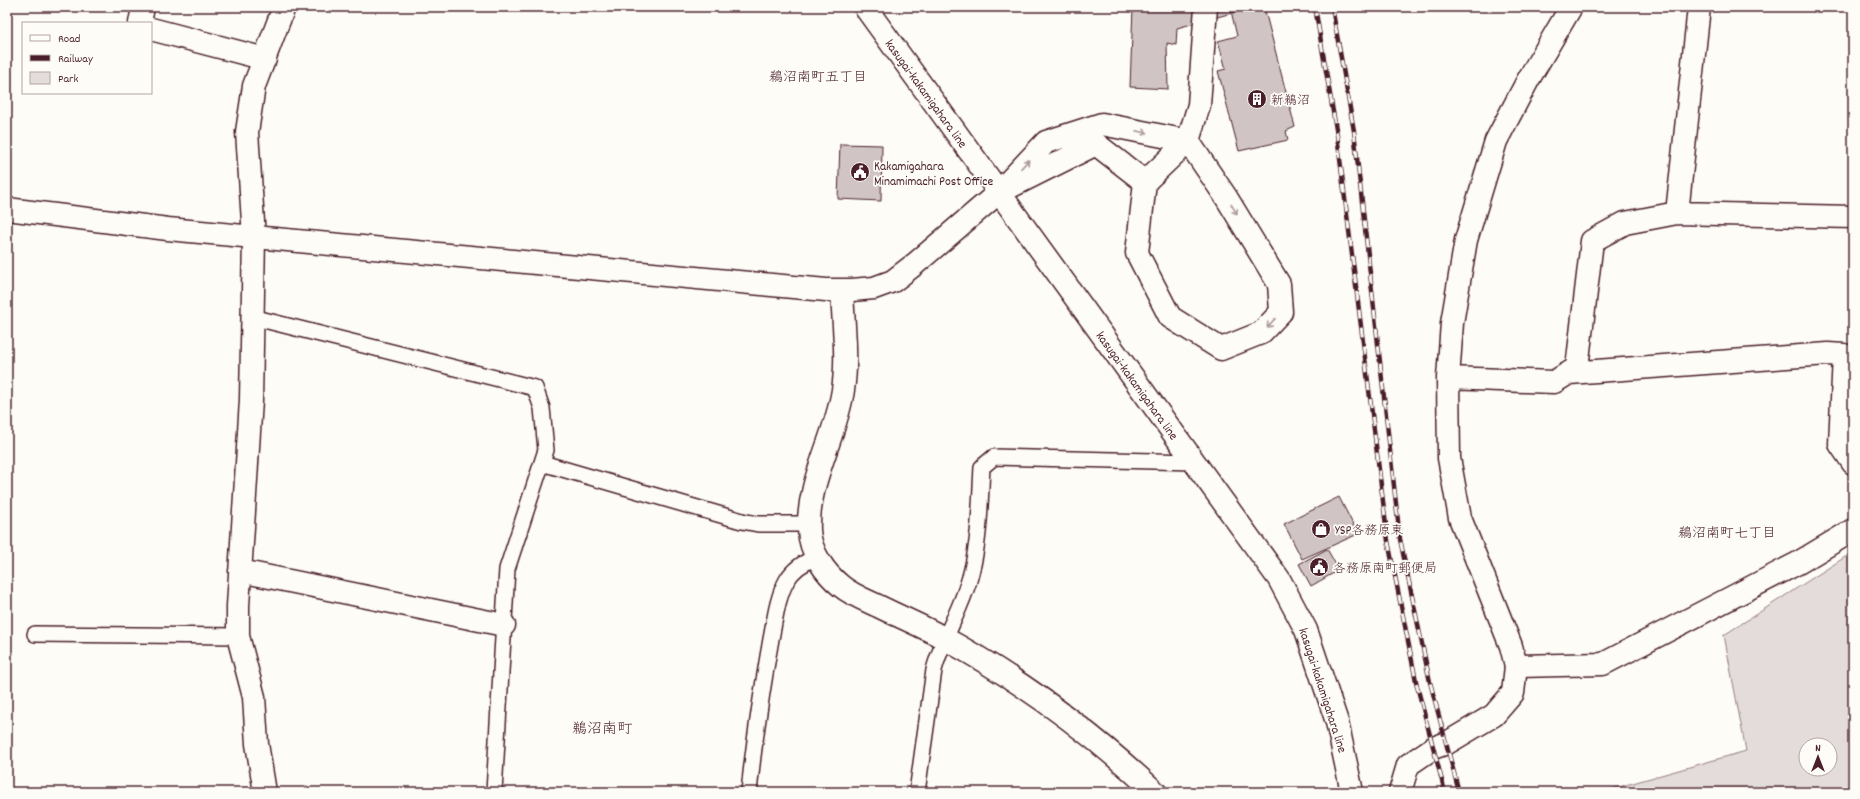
<svg xmlns="http://www.w3.org/2000/svg" width="1860" height="799" font-family="Dekko,'Klee One',sans-serif">
<style>
.green{fill:#e3dcda;stroke:#967e82;fill-rule:evenodd}
.building{fill:#d0c5c4;stroke:#4a1f2b}
.lines{fill:none;stroke-linecap:round;stroke-linejoin:round}
.lane-casing{stroke:#4a1f2b;stroke-width:18}
.street-casing{stroke:#4a1f2b;stroke-width:25}
.secondary-casing{stroke:#4a1f2b;stroke-width:25}
.primary-casing{stroke:#4a1f2b;stroke-width:25}
.lane{stroke:#fdfcf7;stroke-width:15}
.street{stroke:#fdfcf7;stroke-width:22}
.secondary{stroke:#fdfcf7;stroke-width:22}
.primary{stroke:#fdfcf7;stroke-width:22}
.rail-casing{stroke:#4a1f2b;stroke-width:4.5}
.rail{stroke:#fdfcf7;stroke-width:3;stroke-dasharray:9;stroke-linecap:butt}
.oneway{stroke:#ac999b}
.labels{text-anchor:middle;stroke-width:3.5;stroke-linejoin:round;paint-order:stroke}
.street-label{font-size:13px;fill:#4a1f2b;stroke:#fdfcf7}
.poi-label{font-size:13px;fill:#4a1f2b;stroke:#fdfcf7;text-anchor:start}
.neighbourhood-label{font-size:14px;fill:#4a1f2b;stroke:#fdfcf7}
.quarter-label{font-size:15px;fill:#4a1f2b;stroke:#fdfcf7}
</style>
<rect width="100%" height="100%" fill="#fdfcf7"/>
<filter id="ink" filterUnits="userSpaceOnUse"><feTurbulence type="fractalNoise" baseFrequency=".025" numOctaves="2"/><feDisplacementMap in="SourceGraphic" scale="8" xChannelSelector="R" yChannelSelector="G"/><feConvolveMatrix kernelMatrix="1 2 1 2 8 2 1 2 1" color-interpolation-filters="sRGB"/></filter>
<g filter="url(#ink)">
<path class="green" d="M1853 552V792H1601L1746 751 1724 635ZM1806 745H1830V769H1806Z"/>
<path class="building" d="M1133 7H1254L1177 28 1176 45 1167 43 1168 89 1130 87Z
M1230 7H1264L1295 127 1286 131 1288 140 1239 151 1218 71 1226 69 1218 41 1237 36Z
M840 144 882 145 881 201 838 199Z
M1339 497 1358 534 1302 559 1284 524Z
M1327 549 1339 570 1311 586 1299 564Z"/>
<g class="lines">
<g class="lane-casing">
<path id="lane" d="M252 317 535 388 542 408 546 450 507 569 494 792
M542 463 742 521 758 524H809
M35 634 238 636
M749 792C754 741 762 690 771 639 775 619 777 598 787 580 794 568 804 562 817 557
M917 792 934 670C943 636 963 607 971 573 980 539 980 502 982 467L994 457 1194 462"/>
</g>
<g class="street-casing">
<path id="street" d="M1571 7 1528 80 1496 141 1466 240 1452 323 1448 378 1449 458 1460 518 1511 646 1516 666 1603 664 1798 563 1853 530
M140 23 143 7
M151 29 265 59
M1145 182 1188 141 1199 105 1206 7
M7 209 168 229 826 290H852L874 288 893 281 915 264 998 193 1046 142 1102 124 1188 141 1226 197 1279 284 1281 312 1261 333 1221 349 1170 317 1137 253 1145 182 1096 144 998 193
M1677 213 1699 7
M842 290C843 322 848 357 843 390 836 437 807 481 809 530 810 552 825 573 841 586 852 595 865 600 878 606 898 616 920 625 940 636 1018 678 1090 731 1155 792
M1569 373 1828 354 1844 355 1840 444 1853 463
M1448 378 1554 382 1577 368 1592 241 1625 223 1677 213 1853 217
M240 571 504 625
M265 792 257 744 254 697 238 636V606L251 400 254 237 247 132 254 86 284 7"/>
</g>
<g class="secondary-casing">
<path id="secondary" d="M1400 792 1408 765 1433 748 1447 743 1494 715 1513 693 1516 666"/>
</g>
<g class="primary-casing">
<path id="primary" d="M865 7 1279 579 1306 630 1337 722 1352 792"/>
</g>
<use href="#lane" class="lane"/>
<use href="#street" class="street"/>
<use href="#secondary" class="secondary"/>
<use href="#primary" class="primary"/>
<g class="rail-casing">
<path id="rail" d="M1315 7 1337 135 1388 541 1417 686 1445 792
M1332 7 1354 131 1400 539 1430 682 1459 792"/>
</g>
<use href="#rail" class="rail"/>
</g>
<defs><path id="oneway-shaft" d="M-6 0H5M1.5-3L5.5 0L1.5 3" fill="none" stroke-width="1.6" stroke-linecap="round" stroke-linejoin="round"/></defs>
<g class="oneway">
<use href="#oneway-shaft" transform="translate(1142 132) rotate(11)"/>
<use href="#oneway-shaft" transform="translate(1025 164) rotate(-47)"/>
<use href="#oneway-shaft" transform="translate(1234 209) rotate(59)"/>
<use href="#oneway-shaft" transform="translate(1271 323) rotate(133)"/>
</g>
</g>
<defs>
<g id="building-disc" transform="scale(1)"><circle r="9.5" fill="#4a1f2b" stroke="#fdfcf7"/><path d="M-4-6H4V6H1V3H-1V6H-4ZM-2.5-4.3h1.7v1.8h-1.7ZM.8-4.3h1.7v1.8H.8ZM-2.5-1h1.7V.8h-1.7ZM.8-1h1.7V.8H.8Z" fill="#fff"/></g>
<g id="civic-disc" transform="scale(1)"><circle r="9.5" fill="#4a1f2b" stroke="#fdfcf7"/><path d="M-.6-6.5H3V-4.5H.6V-3L4-1V1h2V6H-6V1h2V-1L-.6-3ZM-1.2 2.5V6h2.4V2.5Z" fill="#fff"/></g>
<g id="shop-disc" transform="scale(1)"><circle r="9.5" fill="#4a1f2b" stroke="#fdfcf7"/><path d="M-5-2.5h2.3a2.7 3.5 0 0 1 5.4 0H5L5.5 6h-11ZM-1.5-2.5h3a1.5 2.3 0 0 0-3 0Z" fill="#fff"/></g>
</defs>
<g fill-rule="evenodd">
<use href="#building-disc" x="1257" y="99"/>
<use href="#civic-disc" x="860" y="172"/>
<use href="#shop-disc" x="1321" y="529"/>
<use href="#civic-disc" x="1319" y="567"/>
</g>
<g class="labels">
<g class="street-label">
<text transform="translate(927 93) rotate(54)" y="5">kasugai-kakamigahara line</text>
<text transform="translate(1138 385) rotate(54)" y="5">kasugai-kakamigahara line</text>
<text transform="translate(1324 690) rotate(72)" y="5">kasugai-kakamigahara line</text>
</g>
<g class="poi-label">
<text x="1271" y="104">新鵜沼</text>
<text x="874" y="170">Kakamigahara<tspan x="874" dy="15">Minamimachi Post Office</tspan></text>
<text x="1335" y="534">YSP各務原東</text>
<text x="1333" y="572">各務原南町郵便局</text>
</g>
<g class="neighbourhood-label">
<text x="818" y="81">鵜沼南町五丁目</text>
<text x="1727" y="537">鵜沼南町七丁目</text>
</g>
<g class="quarter-label">
<text x="602" y="733">鵜沼南町</text>
</g>
</g>
<rect width="1860" height="799" fill="none" stroke="#fdfcf7" stroke-width="24"/>
<rect x="12" y="12" width="1836" height="775" fill="none" stroke="#4a1f2b" stroke-width="1.5" filter="url(#ink)"/>
<rect x="22" y="22" width="130" height="72" fill="#fdfcf7" stroke="#b5a4a5"/>
<rect x="30" y="35" width="20" height="6" fill="#fdfcf7" stroke="#b5a4a5"/>
<text x="58" y="42" font-size="12" fill="#4a1f2b">Road</text>
<rect x="30" y="55" width="20" height="6" fill="#4a1f2b" stroke="#b5a4a5"/>
<text x="58" y="62" font-size="12" fill="#4a1f2b">Railway</text>
<rect x="30" y="72" width="20" height="12" fill="#e3dcda" stroke="#b5a4a5"/>
<text x="58" y="82" font-size="12" fill="#4a1f2b">Park</text>
<g transform="translate(1818 757)"><circle r="19" fill="#fdfcf7" stroke="#b5a4a5"/>
<path d="M0-3L7 15L0 10L-7 15Z" fill="#4a1f2b"/>
<text y="-6" font-size="11" font-weight="bold" text-anchor="middle" fill="#4a1f2b">N</text>
</g>
</svg>
